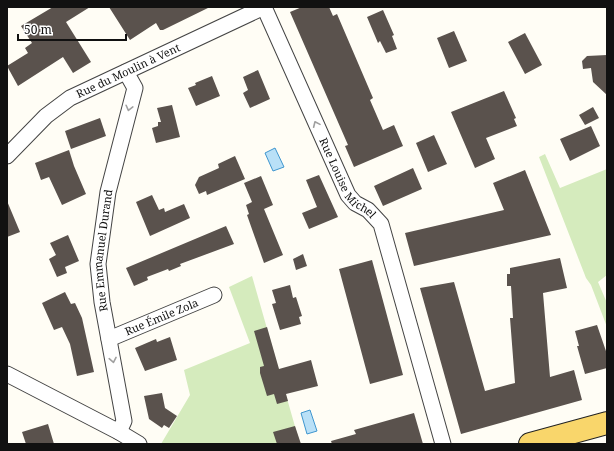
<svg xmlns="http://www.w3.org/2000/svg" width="614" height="451" font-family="'Noto Serif',serif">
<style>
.green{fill:#d5ebbd}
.water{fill:#b9e0f7;stroke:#3f96cf}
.building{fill:#5a524d}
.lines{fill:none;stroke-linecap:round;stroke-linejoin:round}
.minor-casing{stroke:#444;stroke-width:17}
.primary-casing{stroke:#222;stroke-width:24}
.minor{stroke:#fff;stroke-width:15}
.primary{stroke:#f9d66b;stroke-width:22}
.oneway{stroke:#a0a0a0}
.labels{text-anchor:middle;stroke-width:4;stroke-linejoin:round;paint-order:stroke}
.street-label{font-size:11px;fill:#111;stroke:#fff}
</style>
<rect width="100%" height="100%" fill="#fffdf5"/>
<path class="green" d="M545 154 560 188 607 169V275L598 282 607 303V327L591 285 586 278 539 157Z
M252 276 300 444H161L190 395 184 370 250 343 229 287Z"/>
<path class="water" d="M275 148 284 167 273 171 265 153Z
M310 410 317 431 307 434 301 413Z"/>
<path class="building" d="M53 7H90L66 22 91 62 73 73 63 57 18 86 7 66 28 53 25 48 32 43 21 26Z
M109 7H210L163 30H160L156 23 130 40Z
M302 7H329L333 16 337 14 373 98 370 100 383 130 394 125 403 146 354 167 345 146 348 145 290 12Z
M383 10 394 35 392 36 397 49 386 53 380 41 378 43 367 17Z
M454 31 467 61 449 68 437 38Z
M525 33 542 65 525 74 508 42Z
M607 55V95L593 82 591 68 583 69 582 61 587 56Z
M258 70 270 99 250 108 243 93 248 90 243 77Z
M212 76 220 96 196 106 188 88 196 85 195 83Z
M504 91 516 118 514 119 517 126 486 138 495 159 475 168 451 112Z
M172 105 180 137 156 143 152 128 158 126V122H161L157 108Z
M593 107 599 118 585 125 579 115Z
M100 118 106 136 71 149 65 131Z
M591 126 600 146 570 161 560 139Z
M434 135 447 164 428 172 416 143Z
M69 150 74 166 86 194 62 205 49 177 41 180 35 163Z
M235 156 245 179 207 195 206 191 199 194 195 185 199 177 219 168 218 164Z
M413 168 422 189 383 206 374 186Z
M525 170 551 235 414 266 405 233 504 210 493 183Z
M319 175 338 217 309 229 302 213 317 207 306 180Z
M261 176 273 205 264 209 283 255 264 263 247 215 249 214 246 205 252 202 244 183Z
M152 195 159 210 164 208 165 212 184 204 190 218 150 236 136 202Z
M7 201 20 232 7 237Z
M226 226 234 244 180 264 181 266 169 271 168 269 147 277 148 280 134 286 126 268Z
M68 235 79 261 65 267 67 273 57 277 49 259 56 255 50 243Z
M303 254 307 266 296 270 293 259Z
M560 258 567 288 543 293 550 377 574 370 582 400 461 434 420 288 454 282 485 391 515 383 510 318H513L511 286H507V274H510V268Z
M372 260 403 375 370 384 339 269Z
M290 285 293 298 296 297 302 316 299 317 301 324 280 330 272 304 276 303 272 290Z
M65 292 71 304 75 303 82 318 94 372 77 376 70 344 62 327 54 330 42 303Z
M597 325 607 354V368L585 374 577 346H579L575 331Z
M267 327 279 369 311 360 318 386 286 394 288 401 277 404 274 394 267 396 260 373V367L264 366 254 331Z
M170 337 177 360 145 371 135 348 156 339 157 342Z
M162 393 165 408 177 416 169 428 164 425 162 428 149 419 144 396Z
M414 413 423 444H332L331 441 356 434 354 430Z
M48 424 54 444H26L22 432Z
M295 426 301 444H277L273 432Z"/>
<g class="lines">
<g class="minor-casing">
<g id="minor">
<path id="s1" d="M264 7 348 195 355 203 368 210 381 224 443 444"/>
<path id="s2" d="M7 156 46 116 70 98 264 7"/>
<path id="s3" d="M109 339 214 295"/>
<path d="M7 374 119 432 139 444"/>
<path id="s4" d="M119 432 124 421 102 302 98 264 108 192 135 88 126 72"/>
</g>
</g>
<g class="primary-casing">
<path id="primary" d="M530 444 607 423"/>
</g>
<use href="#minor" class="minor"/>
<use href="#primary" class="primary"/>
</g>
<defs><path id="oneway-chevron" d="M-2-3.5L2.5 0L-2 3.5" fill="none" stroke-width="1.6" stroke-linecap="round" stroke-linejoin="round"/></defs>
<g class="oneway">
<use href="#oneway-chevron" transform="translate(129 108) rotate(104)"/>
<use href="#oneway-chevron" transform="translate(316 124) rotate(-114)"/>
<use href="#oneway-chevron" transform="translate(113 360) rotate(79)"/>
</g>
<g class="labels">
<g class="street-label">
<text dy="4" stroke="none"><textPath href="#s2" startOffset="150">Rue du Moulin à Vent</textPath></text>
<text dy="4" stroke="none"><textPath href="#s1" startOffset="192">Rue Louise Michel</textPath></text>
<text dy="4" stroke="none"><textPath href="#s4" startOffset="185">Rue Emmanuel Durand</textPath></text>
<text dy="4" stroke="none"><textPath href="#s3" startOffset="57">Rue Émile Zola</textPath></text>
</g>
</g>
<rect width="614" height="451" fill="none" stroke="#111111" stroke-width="16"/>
<path d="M18 34v6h108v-6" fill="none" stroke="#111111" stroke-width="2"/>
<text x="24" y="34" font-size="12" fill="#111111" stroke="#ffffff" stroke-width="3" paint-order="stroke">50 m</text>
</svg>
